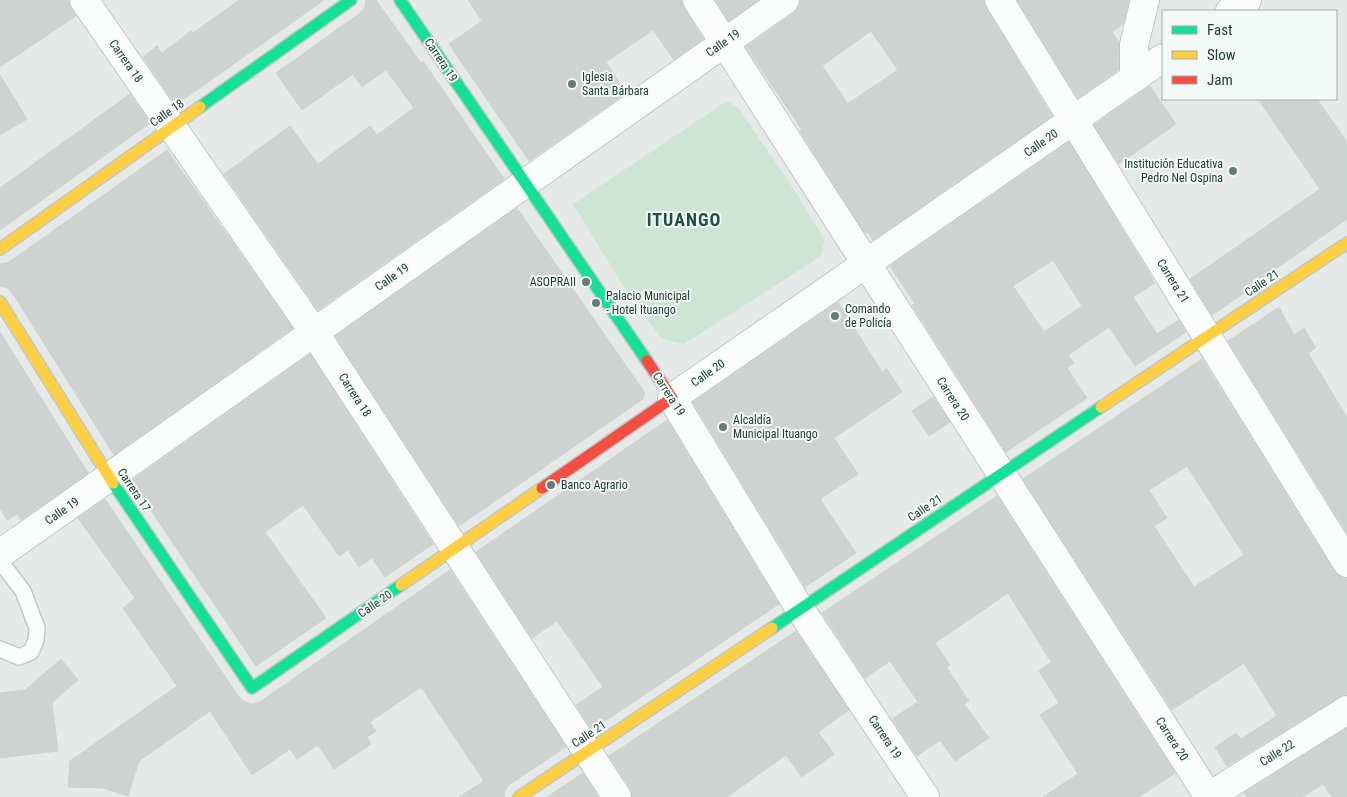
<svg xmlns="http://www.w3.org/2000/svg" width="1347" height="797" font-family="'Roboto Condensed',sans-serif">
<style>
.green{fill:#cee4d4}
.building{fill:#ced3d1;stroke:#cdd3d1;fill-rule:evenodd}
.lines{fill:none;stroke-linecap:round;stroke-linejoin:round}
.lane-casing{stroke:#c2c7c5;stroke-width:18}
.street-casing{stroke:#c2c7c5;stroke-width:30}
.fast-casing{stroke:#c0c8c5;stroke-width:14}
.slow-casing{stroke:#c0c8c5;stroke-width:14}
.jam-casing{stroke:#c0c8c5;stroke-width:14}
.lane{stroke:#fbfcfc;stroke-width:15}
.street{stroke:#fbfcfc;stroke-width:28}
.fast{stroke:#16e098;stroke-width:11}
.slow{stroke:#ffcf43;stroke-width:11}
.jam{stroke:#f24e42;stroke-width:11}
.poi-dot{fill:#667b74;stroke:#f3f9f6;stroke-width:2}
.labels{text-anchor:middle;stroke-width:4;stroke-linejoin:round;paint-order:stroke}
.street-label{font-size:12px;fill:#223f36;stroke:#f3f9f6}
.poi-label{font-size:12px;fill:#223f36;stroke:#f3f9f6;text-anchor:start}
.district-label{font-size:18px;font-weight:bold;letter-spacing:1px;fill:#1d5142;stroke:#f3f9f6}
</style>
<rect width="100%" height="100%" fill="#e5eae8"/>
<path class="green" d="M727 101 739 109 787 179 825 240 820 257 684 344 662 339 625 289 573 204Z"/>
<path class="building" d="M0 0H69L71 8 76 16 0 67Z
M239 0H324L176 105 143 57 157 46 162 53 191 31 193 33Z
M366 0H376L421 63 423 61 504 179 318 310 224 174 290 126 318 164 370 126 377 135 414 108 386 70 362 87 353 74 302 110 276 73 360 13 365 7Z
M468 0H681L684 8 703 39 674 60 653 30 606 62 626 93 529 161 449 44 482 21Z
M716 0H758L729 21Z
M800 0H983L986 8 1052 116 873 240 869 233 864 232 800 131 802 130 746 47 794 13 799 7ZM871 31 898 70 847 104 841 93 822 66Z
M1017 0H1129L1123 24 1112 32 1119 42 1118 70 1078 98Z
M0 75 27 119 0 135Z
M1150 86 1176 124 1119 164 1094 125Z
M130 94 150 123 0 230V188Z
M1258 99H1317L1347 142V219L1263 278 1264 280 1212 315 1190 279 1320 189Z
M1069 142 1155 283 1133 297 1157 334 1179 320 1186 332 1135 366 1109 327 1089 341 1068 355 1074 363 1067 368 1087 398 1006 452 912 305 915 304 890 266ZM1053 260 1082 306 1044 332 1013 286Z
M167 150 293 328 114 455 13 294 8 288 0 286V264L9 262Z
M517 208 645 393 643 399 459 526 335 336Z
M838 302 882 372 887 369 902 392 834 438 858 474 820 499 856 553 805 587 693 402Z
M1279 307 1294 335 1304 328 1316 348 1308 353 1347 417V533L1228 341Z
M0 332 88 473 21 520 18 514 7 520 0 508Z
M310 354 433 544 385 577 372 558 359 567 348 550 339 556 303 505 265 532 326 618 256 666 131 481Z
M1202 359 1334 571 1339 576 1347 579V694L1339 697 1227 766 1215 747 1236 733 1241 739 1277 716 1244 663 1172 710 1023 479ZM1187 466 1244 555 1194 587 1154 526 1167 518 1149 490Z
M933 397 950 422 929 436 912 411Z
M667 420 779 604 592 730 576 705 603 687 557 621 532 638 476 552Z
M997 496 1175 773 1139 797H1043L1078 774 1040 715 1059 703 1039 671 1051 662 1008 593 935 643 950 665 947 668 969 701 964 704 989 738 955 761 940 740 917 756 892 719 918 702 890 661 865 678 822 613Z
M105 499 239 697 245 702 253 704 261 701 450 570 566 747 510 784 505 790 504 797H459L484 781 421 687 370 722 376 731 367 737 371 744 334 769 318 745 297 759 290 749 252 775 210 711 139 761 128 796 103 788 68 787 70 761 177 686 123 608 135 598 78 518Z
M796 631 849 710 818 732 834 754 802 777 786 755 727 797H632L630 788 609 756Z
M61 659 78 680 52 703 58 751 0 758V693L25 690Z
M1347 728V797H1332L1323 784 1302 797H1247L1244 793Z
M583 773 598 797H547Z"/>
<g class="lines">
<g class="lane-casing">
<path id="lane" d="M0 561 23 591 37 628 36 640 31 652 19 657 0 649"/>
</g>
<g class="street-casing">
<path id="street" d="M84 0 314 332 617 797
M697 0 1209 797
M999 0 1347 563
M1230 11 1247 0
M1134 78V45L1145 0
M0 554 785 0
M925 797 800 609 672 398 1163 58
M1208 797 1347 710"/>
</g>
<g class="fast-casing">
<path id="fast" d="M400 0 647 361
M200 107 351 0
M113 483 252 688 401 585
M772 628 1101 407"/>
</g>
<g class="slow-casing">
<path id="slow" d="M0 249 200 107
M0 302 113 483
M1101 407 1347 243
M401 585 542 488
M519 797 772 628"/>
</g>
<g class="jam-casing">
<path id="jam" d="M542 488 672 398 647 361"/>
</g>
<use href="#lane" class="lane"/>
<use href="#street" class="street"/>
<use href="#fast" class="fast"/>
<use href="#slow" class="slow"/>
<use href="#jam" class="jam"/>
</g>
<g class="poi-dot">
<circle cx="572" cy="84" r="5"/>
<circle cx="1233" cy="171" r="5"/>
<circle cx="586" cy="282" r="5"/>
<circle cx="596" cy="303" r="5"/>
<circle cx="835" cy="316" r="5"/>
<circle cx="723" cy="427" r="5"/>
<circle cx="551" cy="485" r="5"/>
</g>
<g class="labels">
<g class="street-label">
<text transform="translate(723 43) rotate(-35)" y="4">Calle 19</text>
<text transform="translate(441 60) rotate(56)" y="4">Carrera 19</text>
<text transform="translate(126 61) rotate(55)" y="4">Carrera 18</text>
<text transform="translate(167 113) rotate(-35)" y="4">Calle 18</text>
<text transform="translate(1041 143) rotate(-35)" y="4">Calle 20</text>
<text transform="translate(392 277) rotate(-35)" y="4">Calle 19</text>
<text transform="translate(1173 281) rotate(58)" y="4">Carrera 21</text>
<text transform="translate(1262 283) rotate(-34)" y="4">Calle 21</text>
<text transform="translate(708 373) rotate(-35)" y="4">Calle 20</text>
<text transform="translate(669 394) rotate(57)" y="4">Carrera 19</text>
<text transform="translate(355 395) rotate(57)" y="4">Carrera 18</text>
<text transform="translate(953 399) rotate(57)" y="4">Carrera 20</text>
<text transform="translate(134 490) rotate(56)" y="4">Carrera 17</text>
<text transform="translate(925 508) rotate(-34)" y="4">Calle 21</text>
<text transform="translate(62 511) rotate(-35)" y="4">Calle 19</text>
<text transform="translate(375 604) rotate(-35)" y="4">Calle 20</text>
<text transform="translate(589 734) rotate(-34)" y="4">Calle 21</text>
<text transform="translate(885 737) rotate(56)" y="4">Carrera 19</text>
<text transform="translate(1172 739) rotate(57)" y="4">Carrera 20</text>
<text transform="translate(1277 753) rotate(-32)" y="4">Calle 22</text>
</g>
<g class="poi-label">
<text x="582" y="81">Iglesia<tspan x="582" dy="14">Santa Bárbara</tspan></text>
<text x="1223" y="168" text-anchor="end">Institución Educativa<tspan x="1223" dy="14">Pedro Nel Ospina</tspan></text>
<text x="576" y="286" text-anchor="end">ASOPRAII</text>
<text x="606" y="300">Palacio Municipal<tspan x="606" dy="14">- Hotel Ituango</tspan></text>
<text x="845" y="313">Comando<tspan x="845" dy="14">de Policía</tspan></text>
<text x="733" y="424">Alcaldía<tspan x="733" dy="14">Municipal Ituango</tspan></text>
<text x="561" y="489">Banco Agrario</text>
</g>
<g class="district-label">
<text x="684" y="226">ITUANGO</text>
</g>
</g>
<rect x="1162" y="10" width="175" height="90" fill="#f3f9f6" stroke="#9fafa9"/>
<rect x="1172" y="26" width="25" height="8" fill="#16e098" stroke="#9fafa9"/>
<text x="1207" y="35" font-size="15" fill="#223f36">Fast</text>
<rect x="1172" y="51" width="25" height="8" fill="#ffcf43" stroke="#9fafa9"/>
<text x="1207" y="60" font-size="15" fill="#223f36">Slow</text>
<rect x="1172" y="76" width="25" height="8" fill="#f24e42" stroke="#9fafa9"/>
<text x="1207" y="85" font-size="15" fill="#223f36">Jam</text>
</svg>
